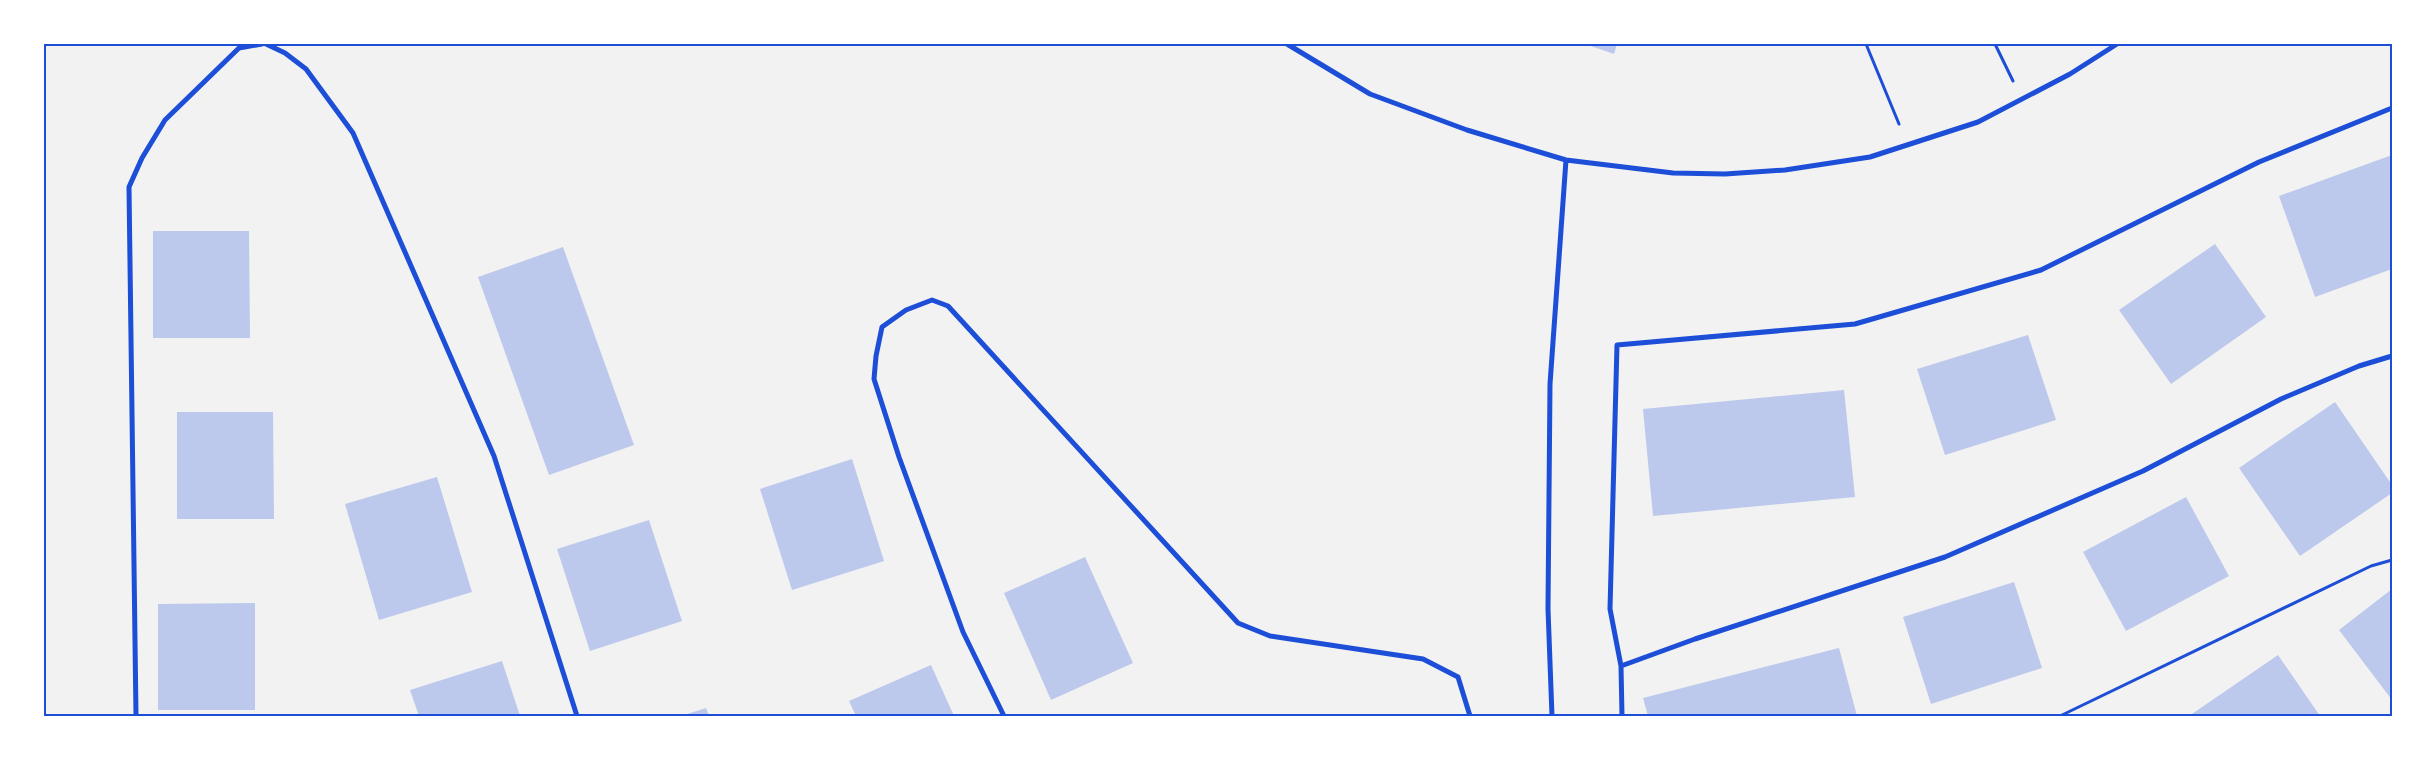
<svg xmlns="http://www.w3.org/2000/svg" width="2436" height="760" font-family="'Noto Sans',sans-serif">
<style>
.building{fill:#bdc9ec}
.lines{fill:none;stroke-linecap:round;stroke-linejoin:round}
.path{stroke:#1d4ed8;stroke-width:3}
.minor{stroke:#1d4ed8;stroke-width:5}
.neatline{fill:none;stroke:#1d4ed8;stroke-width:2}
</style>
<rect width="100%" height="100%" fill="#f2f2f2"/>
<path class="building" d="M1585 44H1617L1614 54Z
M2392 155V269L2315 297 2279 196Z
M153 231H249L250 338H153Z
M2215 244 2266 317 2171 384 2119 310Z
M563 247 634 445 549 475 478 277Z
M2028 335 2056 420 1945 455 1917 369Z
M1844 390 1855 497 1653 516 1643 409Z
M2335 402 2392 485V493L2300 556 2239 468Z
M177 412H273L274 519H177Z
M852 459 884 561 792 590 760 489Z
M437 477 472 592 379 620 345 504Z
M2186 497 2229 576 2126 631 2083 552Z
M649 520 682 621 590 651 557 549Z
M1085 557 1133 663 1051 700 1004 593Z
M2014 582 2042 668 1931 704 1903 617Z
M2392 589V700L2339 630Z
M255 603V710H158V604Z
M1839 648 1857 716H1648L1643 698Z
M2278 655 2320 716H2189Z
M502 661 520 716H419L410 690Z
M931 665 954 716H856L849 701Z
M706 708 709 716H681Z"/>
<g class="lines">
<path class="path" d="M1866 44 1899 124
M1995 44 2013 81
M2060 716 2371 566 2392 560"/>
<path class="minor" d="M266 44 285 53 306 69 353 133 494 456 577 716
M1287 44 1370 94 1467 130 1566 160 1673 173 1725 174 1785 170 1870 157 1978 122 2070 74 2117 44
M1621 666 1610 609 1617 345 1855 324 2041 270 2259 162 2392 108
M136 716 129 187 142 158 165 120 239 48 262 44
M1004 716 963 632 899 457 874 379 876 356 882 327 906 310 932 300 948 306 1238 623 1270 636 1423 659 1458 677 1470 716
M1552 716 1548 609 1550 384 1566 160
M1622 716 1621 666 1695 639 1945 557 2143 471 2281 399 2359 366 2392 356"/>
</g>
<rect width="2436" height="760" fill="none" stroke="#ffffff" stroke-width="90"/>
<rect x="45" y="45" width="2346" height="670" class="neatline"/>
</svg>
